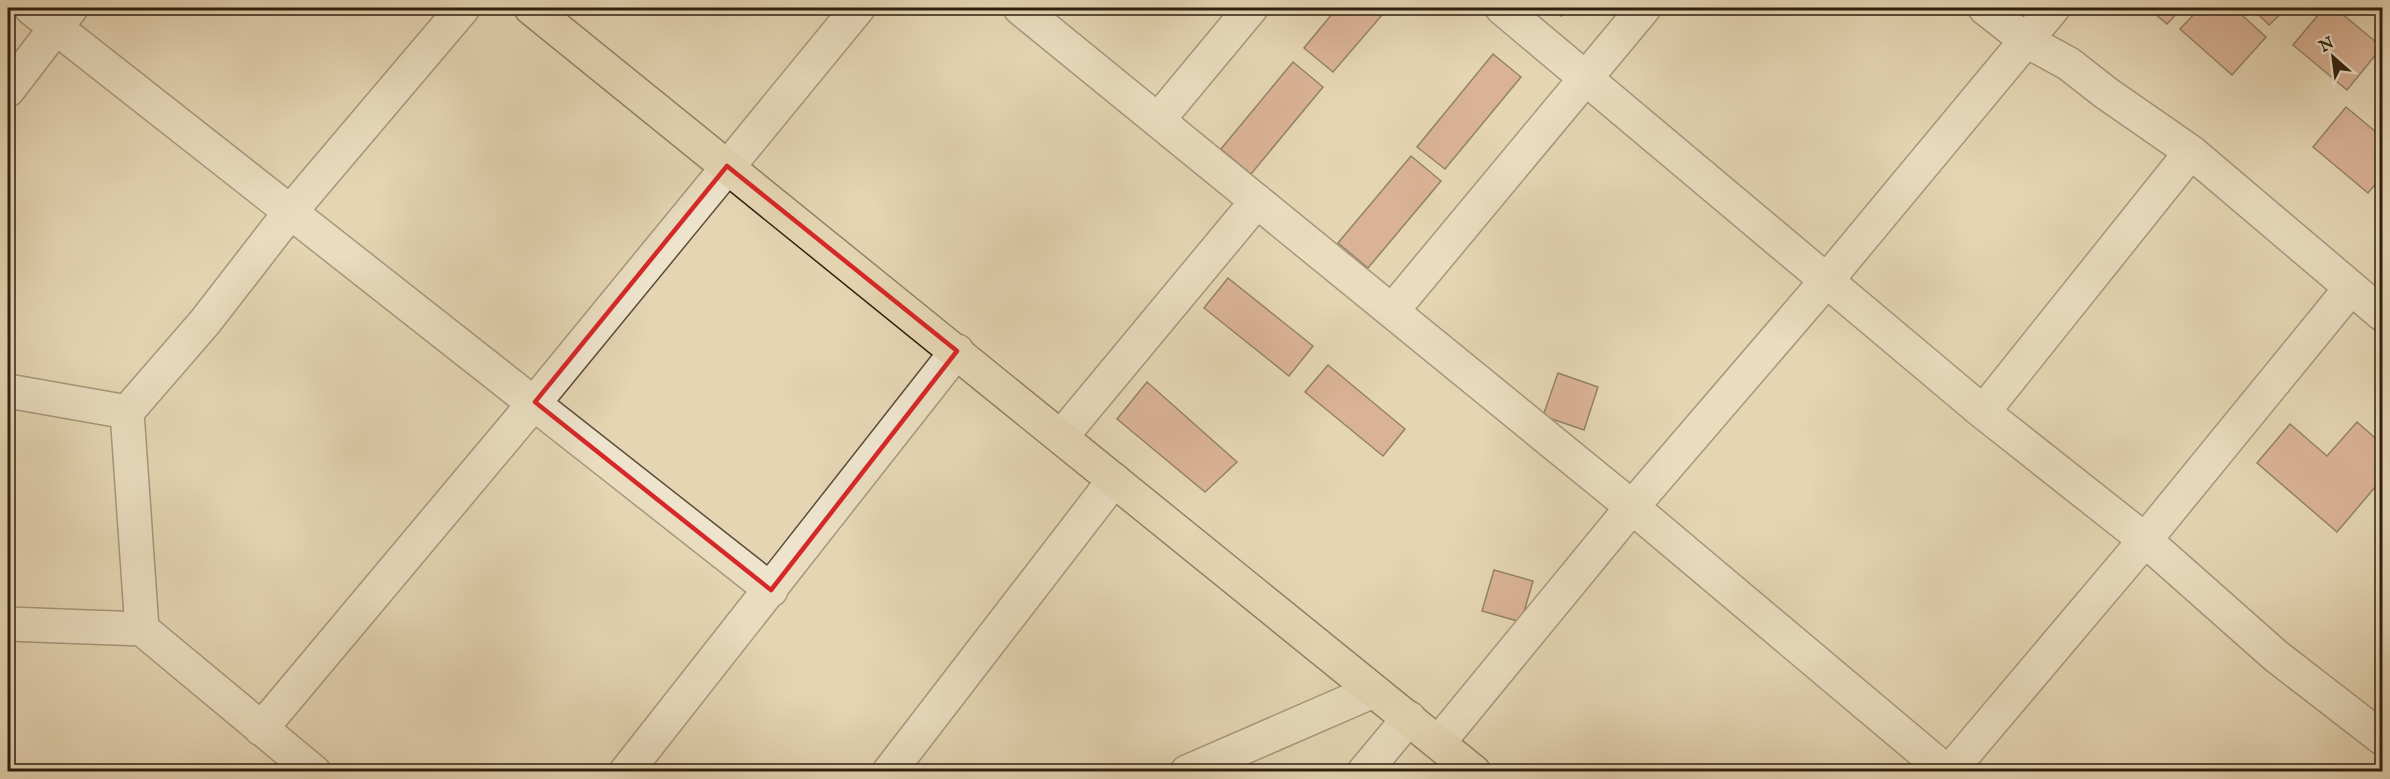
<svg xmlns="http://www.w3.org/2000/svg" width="2390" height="779" font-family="'IM FELL English',serif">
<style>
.building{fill:#cc8b73;stroke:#2e1f0f;stroke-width:1.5}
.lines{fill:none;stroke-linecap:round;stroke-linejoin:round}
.minor-casing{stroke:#5c4c38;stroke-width:36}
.major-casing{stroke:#2e1f0f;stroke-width:36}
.minor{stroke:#eee4ce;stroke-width:33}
.major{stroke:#e5d5b3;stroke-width:33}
.marked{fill:none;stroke:#d62828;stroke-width:4.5;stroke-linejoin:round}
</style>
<rect width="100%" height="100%" fill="#e5d5b3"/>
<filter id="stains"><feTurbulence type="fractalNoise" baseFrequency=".00333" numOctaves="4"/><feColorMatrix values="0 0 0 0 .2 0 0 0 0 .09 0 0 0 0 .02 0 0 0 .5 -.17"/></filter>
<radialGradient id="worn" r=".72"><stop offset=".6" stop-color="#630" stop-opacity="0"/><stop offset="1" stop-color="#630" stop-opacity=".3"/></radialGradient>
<path class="building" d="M1337 8H1388L1333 72 1304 48Z
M1550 8H1567L1561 16Z
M2148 8H2182L2167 24Z
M2200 8H2234L2266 37 2232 75 2180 29Z
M2252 8H2287L2269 25Z
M2324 8H2335L2382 47 2347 90 2293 45Z
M1493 54 1521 77 1445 169 1417 147Z
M1293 62 1323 87 1251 174 1221 149Z
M2346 107 2382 137V176L2368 193 2313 147Z
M1411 156 1441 181 1368 268 1338 243Z
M1228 278 1313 346 1289 376 1204 308Z
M1328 365 1405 429 1383 456 1305 392Z
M1558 373 1598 387 1584 430 1543 416Z
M1147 382 1237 462 1205 492 1117 419Z
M2357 422 2382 444V479L2337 532 2257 463 2290 424 2327 456Z
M1494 570 1533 581 1521 622 1482 611Z"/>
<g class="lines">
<g class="minor-casing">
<path id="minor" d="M31 8 771 590
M1020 8 1632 507 1947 772
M1502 8 1983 412 2145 540 2276 656 2382 738
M1985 8 2027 41 2069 64 2106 93 2191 152 2382 314
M8 90 71 8
M1158 120 1251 8
M1392 311 1644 8
M8 391 127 412
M1983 412 2191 152
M1061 437 1257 201
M8 624 142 629 314 772
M142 629 127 412 205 322 291 211 463 8
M261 729 535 402 858 8
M1439 742 1632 507 1827 280 2053 8
M626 772 957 351
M889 772 1114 480
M1187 772 1373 691
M1364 772 1409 718
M1949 772 2145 540 2350 289"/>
</g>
<g class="major-casing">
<path id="major" d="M531 8 1474 772"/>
</g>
<use href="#minor" class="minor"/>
<use href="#major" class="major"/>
</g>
<path d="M0 0H2390V779H0ZM727 166 957 351 771 590 535 402Z" fill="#e5d5b3" fill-opacity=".55" fill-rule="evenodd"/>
<path class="marked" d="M727 166 957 351 771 590 535 402Z"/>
<rect width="2390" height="779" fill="none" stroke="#e5d5b3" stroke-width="30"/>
<rect x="9" y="9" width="2372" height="761" fill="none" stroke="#2e1f0f" stroke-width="3"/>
<rect x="15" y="15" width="2360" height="749" fill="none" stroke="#2e1f0f" stroke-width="1.5"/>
<g transform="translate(2333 57) rotate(332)" stroke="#eee4ce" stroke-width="4.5" paint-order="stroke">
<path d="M0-4.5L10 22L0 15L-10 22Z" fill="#2e1f0f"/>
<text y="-9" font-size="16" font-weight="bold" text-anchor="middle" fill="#2e1f0f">N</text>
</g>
<rect width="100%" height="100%" filter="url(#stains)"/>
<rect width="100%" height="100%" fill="url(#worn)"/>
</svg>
